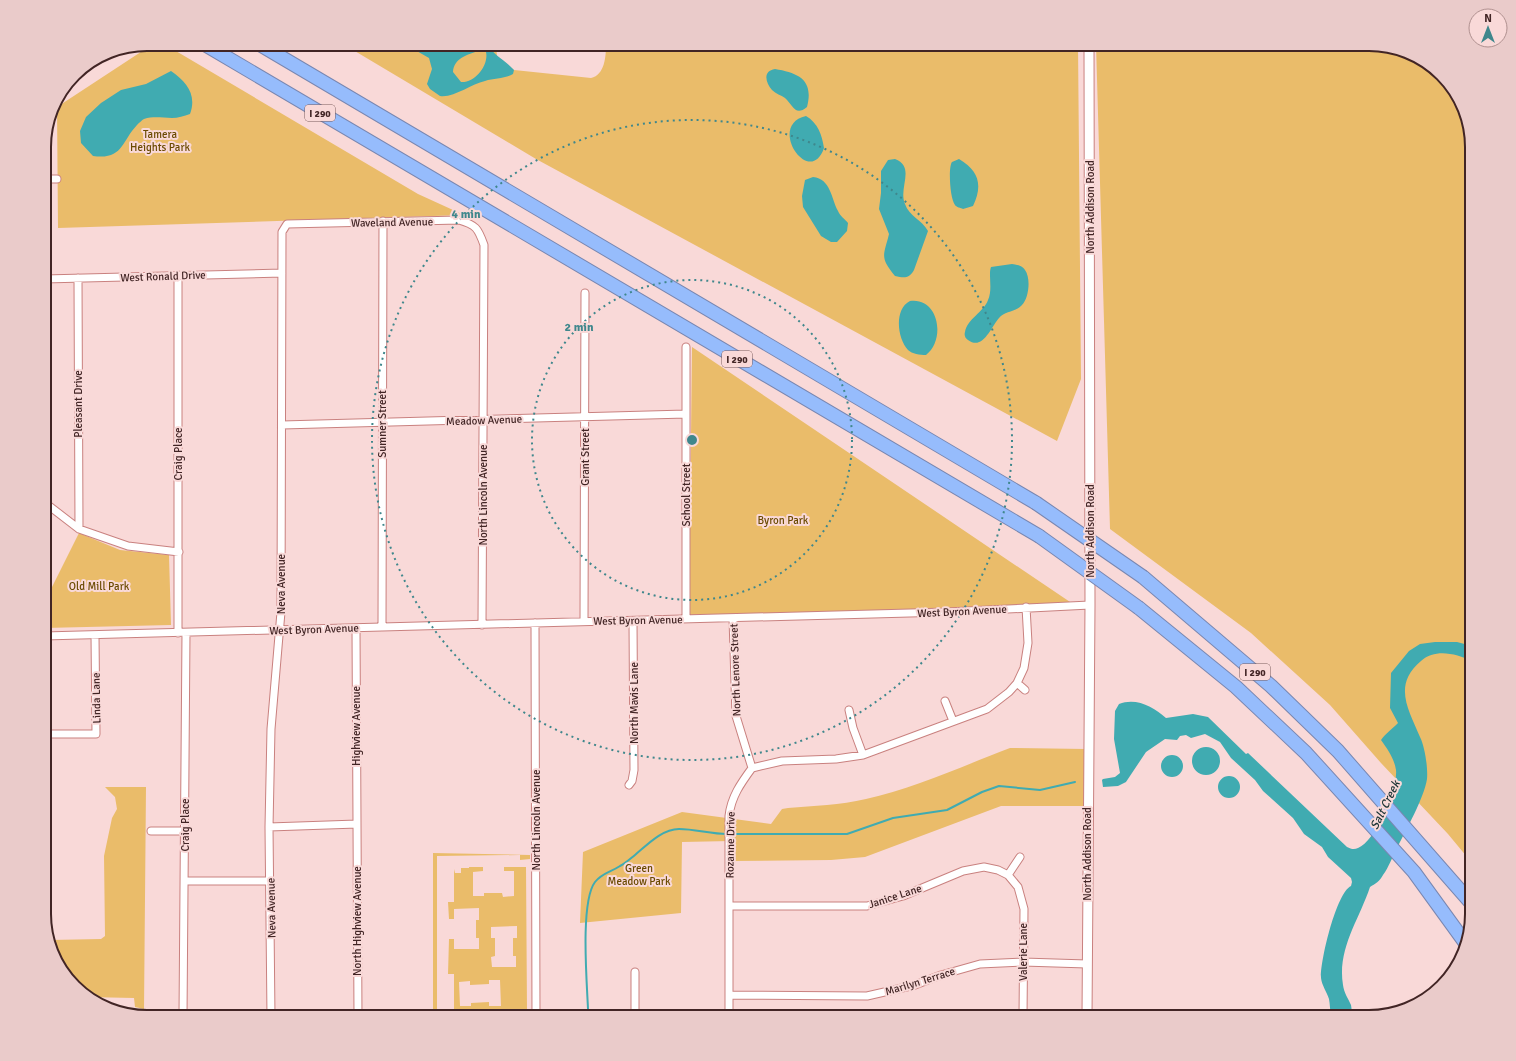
<svg xmlns="http://www.w3.org/2000/svg" width="1516" height="1061" font-family="Signika,sans-serif">
<style>
.green{fill:#eabc6a;fill-rule:evenodd}
.water{fill:#40abb1;fill-rule:evenodd}
.lines{fill:none;stroke-linecap:round;stroke-linejoin:round}
.stream{stroke:#40abb1;stroke-width:2}
.minor-casing{stroke:#c9817f;stroke-width:9}
.tertiary-casing{stroke:#c9817f;stroke-width:11}
.motorway-casing{stroke:#7987b1;stroke-width:15}
.minor{stroke:#fff;stroke-width:7}
.tertiary{stroke:#fff;stroke-width:9}
.motorway{stroke:#96bcfc;stroke-width:13}
.motorway-bridge-casing{stroke:#7987b1;stroke-width:15;stroke-linecap:butt}
.motorway-bridge{stroke:#96bcfc;stroke-width:13}
.ring{fill:none;stroke:#3f878c;stroke-width:2;stroke-dasharray:2 4}
.labels{text-anchor:middle;stroke-width:4;stroke-linejoin:round;paint-order:stroke}
.shield{fill:#f9d9d8;stroke:#795b5b;stroke-width:1}
.shield-label{font-size:10px;font-weight:bold;fill:#422525}
.park-label{font-size:11px;fill:#6a4a00;stroke:#f9d9d8}
.street-label{font-size:11px;fill:#422525;stroke:#f9d9d8}
.water-label{font-size:12px;font-style:italic;fill:#1b3335;stroke:#f9d9d8}
.rim{fill:none;stroke:#422525;stroke-width:2}
.centre{fill:#3f878c;stroke:#f9d9d8;stroke-width:2}
.ring-label{font-size:12px;text-anchor:middle;font-weight:bold;fill:#3f878c;stroke:#f9d9d8;stroke-width:4;stroke-linejoin:round;paint-order:stroke}
</style>
<rect width="100%" height="100%" fill="#f9d9d8"/>
<path class="green" d="M153 44H164L418 194 464 215 58 228 57 107Z
M343 44H496L497 56 514 70 591 78C605 75 606 56 606 44H1078L1081 379 1057 441 536 159Z
M1096 44H1369L1426 61 1458 96 1472 147V863L1448 834 1381 763 1330 705 1251 633 1110 529Z
M692 347 1076 606 689 615Z
M79 533 120 550 169 555 171 625 44 628V603Z
M1010 748 1086 749V806H1001L865 857 831 860 731 861V841L682 842 681 913 580 923 583 852 682 812 771 824 782 809 788 808C814 806 840 805 866 799 913 789 965 765 1010 748Z
M105 787H146L144 1009 135 1007 134 998 87 997 58 965 50 940 101 939 105 936 104 856 112 818 117 809 115 797Z
M433 853 530 855V859L520 860V855L437 856V1017H433Z
M469 867H483V871L473 872V896H484V893H502L503 897 514 896V871H504V867H526L527 1011 454 1012V974H448L449 939H454V949H479V938H476V920H479V908L454 909V919H449L448 902H454V869L455 873H461V868H469ZM517 926V938H513V956H516V967H492L491 957 495 956V938H491V927ZM489 980H500L501 1006H489V1002L471 1003V1006H460L459 982 470 981V985L489 984Z"/>
<path class="water" d="M409 44H487C495 57 504 59 514 70L513 74C505 79 494 78 485 81 471 84 454 98 440 96L430 89 427 84 432 69 429 58 415 50ZM478 51 486 52C489 65 475 83 461 82L453 72C454 58 467 55 478 51Z
M775 69C799 73 814 80 807 107 795 117 793 105 785 98 781 95 776 94 772 90 765 82 763 71 775 69Z
M171 71C187 82 197 95 190 114 184 116 178 118 172 118 162 118 154 116 144 119 142 120 139 123 137 125 121 142 123 160 93 156L81 143 80 131 86 117 101 103 121 90 146 84Z
M806 116C818 123 822 135 824 148 810 189 766 125 806 116Z
M895 159C916 167 898 188 905 204 909 216 922 220 928 231L914 270C909 279 904 278 895 276 879 257 884 255 889 234L879 209 881 193V171L888 160Z
M959 159C979 171 983 185 973 206L963 209C961 208 956 207 955 205 950 199 948 167 952 162Z
M813 177C831 179 831 198 838 211 840 216 845 219 848 223L847 231 837 242H831L821 236 803 207 802 196 805 180Z
M1012 264C1017 265 1022 265 1025 270 1031 278 1029 298 1022 305 1016 312 1005 311 999 318 991 327 983 351 968 340 965 338 964 335 965 332 967 319 984 312 988 300 993 289 988 275 991 267Z
M910 301C939 297 946 340 926 355 920 355 912 354 908 350 897 338 894 309 910 301Z
M1435 642H1457L1472 646V661C1456 654 1436 648 1421 661 1392 685 1409 710 1420 737 1425 747 1428 768 1427 779 1424 798 1406 830 1397 848 1392 857 1389 867 1383 875 1380 881 1375 884 1370 887 1359 920 1337 949 1343 985 1344 993 1348 998 1351 1005 1352 1009 1351 1013 1353 1017H1331C1330 1011 1330 1004 1329 999 1327 992 1322 986 1321 978 1320 962 1336 893 1351 886L1352 882 1351 878 1328 857 1322 847 1304 834 1293 818 1263 791 1255 780 1231 758 1220 742 1205 734 1191 738 1186 735 1180 736 1177 740 1165 739 1146 752 1126 782 1118 786 1103 787 1102 780 1103 779 1115 777 1120 773 1114 739 1115 711 1119 704C1136 697 1154 707 1166 718L1193 714 1208 717 1246 754 1248 753 1347 847C1351 849 1354 850 1358 848 1376 841 1398 788 1396 770 1394 758 1388 750 1381 740 1386 733 1392 729 1398 723L1390 708 1391 673 1409 651 1420 644Z
M1192 761a14 14 0 1 1 28 0a14 14 0 1 1-28 0Z
M1161 766a11 11 0 1 1 22 0a11 11 0 1 1-22 0Z
M1218 787a11 11 0 1 1 22 0a11 11 0 1 1-22 0Z"/>
<g class="lines">
<path class="stream" d="M732 834H847L893 818 947 810 982 792 999 786 1040 790 1075 782
M584 1017 588 1009C587 983 580 902 595 882 602 873 611 872 620 866 626 863 630 859 635 855 647 845 662 829 679 829 695 829 711 834 727 834"/>
<g class="minor-casing">
<path id="minor" d="M44 179H57
M178 275V633
M78 278 79 529
M44 279 282 273
M282 425 686 414
M44 502 79 529 128 546 179 552
M733 618 736 716 752 768
M686 619V347
M584 621 585 293
M535 623 536 1017
M382 627 383 221
M356 628 358 1017
M44 636 947 612 1090 605
M1017 683 1025 690
M945 701 953 721
M849 710 853 728 863 755
M44 734H96L95 635
M629 785 632 781 634 770 633 621
M269 827 357 824
M151 831H185
M1008 875 1020 857
M184 881H270
M730 906H867L903 896 963 871 984 867 998 870 1008 875 1018 887 1024 909 1023 1017
M635 972V1017
M729 995 867 996 915 985 941 975 980 964 1023 962 1087 964
M183 1017 186 633
M271 1017 269 827 271 729 281 612 282 232 287 224 459 220C476 225 478 228 484 245L482 625
M729 1017V816C731 797 741 783 752 768L782 761 836 759 863 755 987 709 1009 692 1017 683 1024 668 1028 643 1026 607
M1279 1017V1015"/>
</g>
<g class="tertiary-casing">
<path id="tertiary" d="M1087 1017 1090 605 1089 44"/>
</g>
<g class="motorway-casing">
<path id="motorway" d="M204 44 1039 536
M259 44 1036 503
M1143 577 1271 686 1338 751 1472 904
M1139 608 1236 687 1306 753 1414 872 1464 941"/>
</g>
<use href="#minor" class="minor"/>
<use href="#tertiary" class="tertiary"/>
<use href="#motorway" class="motorway"/>
<g class="motorway-bridge-casing">
<path id="motorway-bridge" d="M1036 503 1143 577
M1039 536 1139 608"/>
</g>
<use href="#motorway-bridge" class="motorway-bridge"/>
</g>
<g class="ring">
<circle cx="692" cy="440" r="160"/>
<circle cx="692" cy="440" r="320"/>
</g>
<g class="labels">
<g class="shield">
<rect x="305" y="105" width="30" height="16" rx="3"/>
<rect x="722" y="351" width="30" height="16" rx="3"/>
<rect x="1240" y="664" width="30" height="16" rx="3"/>
</g>
<g class="shield-label">
<text x="320" y="117">I 290</text>
<text x="737" y="363">I 290</text>
<text x="1255" y="676">I 290</text>
</g>
<g class="park-label">
<text x="160" y="138">Tamera<tspan x="160" dy="13">Heights Park</tspan></text>
<text x="783" y="524">Byron Park</text>
<text x="99" y="590">Old Mill Park</text>
<text x="639" y="872">Green<tspan x="639" dy="13">Meadow Park</tspan></text>
</g>
<g class="street-label">
<text transform="translate(1090 207) rotate(-90)" y="4">North Addison Road</text>
<text transform="translate(392 222) rotate(-1)" y="4">Waveland Avenue</text>
<text transform="translate(163 276) rotate(-2)" y="4">West Ronald Drive</text>
<text transform="translate(78 404) rotate(-90)" y="4">Pleasant Drive</text>
<text transform="translate(484 420) rotate(-2)" y="4">Meadow Avenue</text>
<text transform="translate(382 424) rotate(-90)" y="4">Sumner Street</text>
<text transform="translate(178 454) rotate(-90)" y="4">Craig Place</text>
<text transform="translate(585 457) rotate(-90)" y="4">Grant Street</text>
<text transform="translate(483 495) rotate(-90)" y="4">North Lincoln Avenue</text>
<text transform="translate(686 495) rotate(-90)" y="4">School Street</text>
<text transform="translate(1090 531) rotate(-90)" y="4">North Addison Road</text>
<text transform="translate(281 584) rotate(-90)" y="4">Neva Avenue</text>
<text transform="translate(962 611) rotate(-3)" y="4">West Byron Avenue</text>
<text transform="translate(638 620) rotate(-1)" y="4">West Byron Avenue</text>
<text transform="translate(314 629) rotate(-2)" y="4">West Byron Avenue</text>
<text transform="translate(735 670) rotate(-92)" y="4">North Lenore Street</text>
<text transform="translate(96 698) rotate(-91)" y="4">Linda Lane</text>
<text transform="translate(634 703) rotate(-90)" y="4">North Mavis Lane</text>
<text transform="translate(356 726) rotate(-90)" y="4">Highview Avenue</text>
<text transform="translate(536 820) rotate(-90)" y="4">North Lincoln Avenue</text>
<text transform="translate(185 825) rotate(-90)" y="4">Craig Place</text>
<text transform="translate(730 845) rotate(-89)" y="4">Rozanne Drive</text>
<text transform="translate(1087 854) rotate(-90)" y="4">North Addison Road</text>
<text transform="translate(895 896) rotate(-18)" y="4">Janice Lane</text>
<text transform="translate(271 908) rotate(-91)" y="4">Neva Avenue</text>
<text transform="translate(357 921) rotate(-90)" y="4">North Highview Avenue</text>
<text transform="translate(1023 952) rotate(-90)" y="4">Valerie Lane</text>
<text transform="translate(920 981) rotate(-17)" y="4">Marilyn Terrace</text>
</g>
<g class="water-label">
<text transform="translate(1385 805) rotate(-64)" y="4">Salt Creek</text>
</g>
</g>
<path d="M0 0H1516V1061H0ZM147 51H1369A96 96 0 0 1 1465 147V914A96 96 0 0 1 1369 1010H147A96 96 0 0 1 51 914V147A96 96 0 0 1 147 51Z" fill="#eacbca" fill-rule="evenodd"/>
<path class="rim" d="M147 51H1369A96 96 0 0 1 1465 147V914A96 96 0 0 1 1369 1010H147A96 96 0 0 1 51 914V147A96 96 0 0 1 147 51Z"/>
<circle cx="692" cy="440" r="6" class="centre"/>
<g class="ring-label">
<text x="466" y="218">4 min</text>
<text x="579" y="331">2 min</text>
</g>
<g transform="translate(1488 28)"><circle r="19" fill="#f9d9d8" stroke="#b09190"/>
<path d="M0-3L7 15L0 10L-7 15Z" fill="#3f878c"/>
<text y="-6" font-size="11" font-weight="bold" text-anchor="middle" fill="#422525">N</text>
</g>
</svg>
